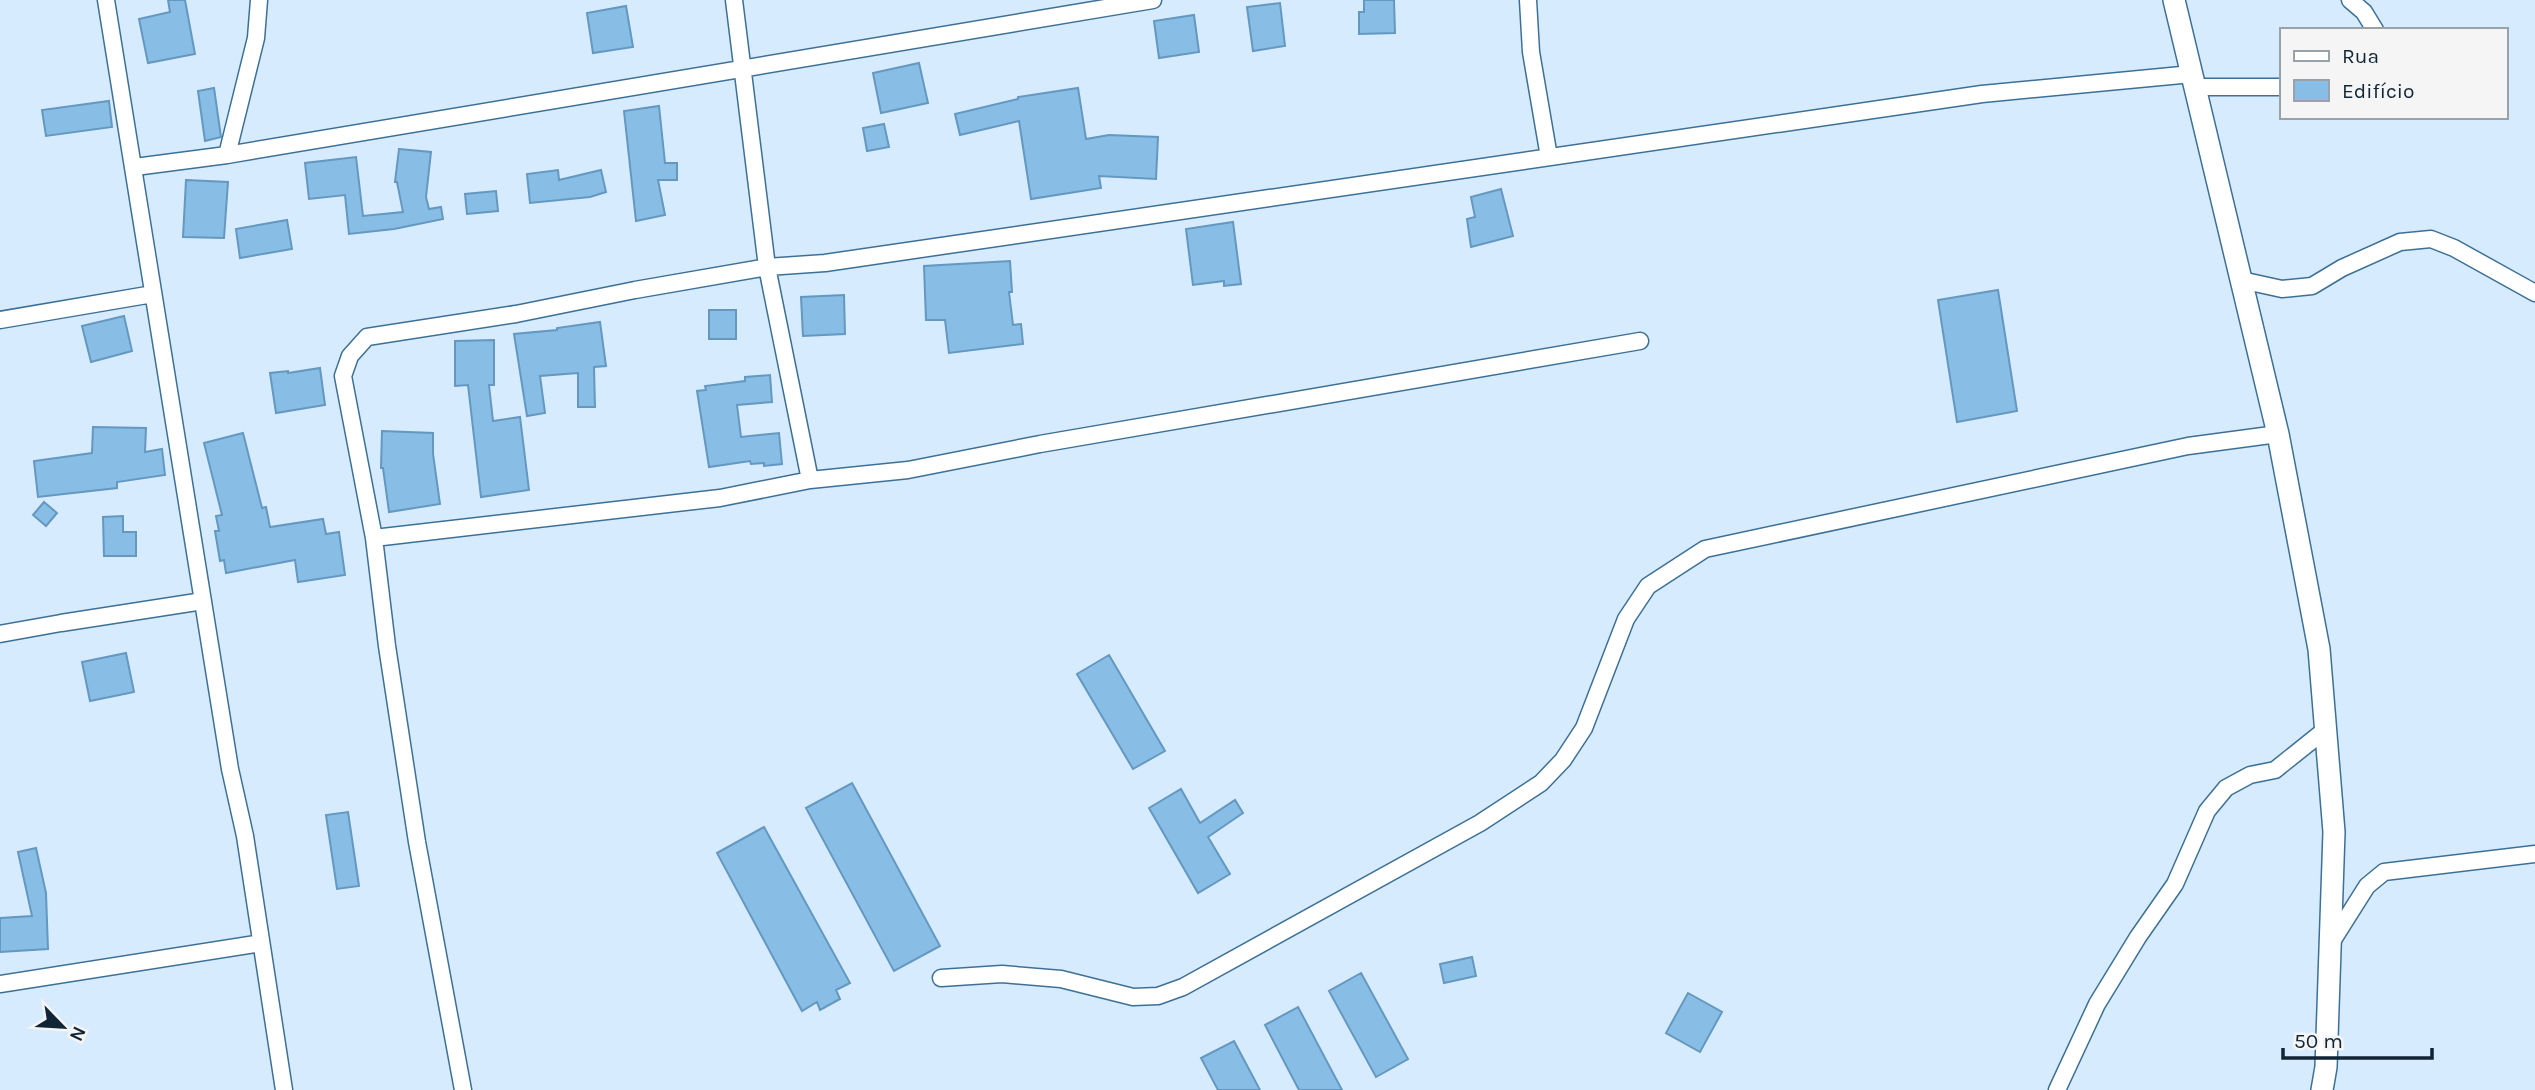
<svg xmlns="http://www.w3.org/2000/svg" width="2535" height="1090" font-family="Karla,sans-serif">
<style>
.building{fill:#88bde6;stroke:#6498c0;stroke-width:2}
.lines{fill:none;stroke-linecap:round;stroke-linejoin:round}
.street-casing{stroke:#3d7096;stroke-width:19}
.secondary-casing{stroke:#3d7096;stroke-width:24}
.street{stroke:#fff;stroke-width:16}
.secondary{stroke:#fff;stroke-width:21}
</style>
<rect width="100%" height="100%" fill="#d6ebfd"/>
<path class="building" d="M168 0H185L195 54 148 63 139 19 170 12Z
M1364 0H1394L1395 33 1359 34V12H1364Z
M1280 3 1285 46 1253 51 1247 7Z
M626 6 633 47 593 53 587 13Z
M1194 15 1199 52 1159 58 1154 21Z
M919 63 928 103 881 113 873 73Z
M214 88 221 137 205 141 198 91Z
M1078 88 1086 139 1109 135 1158 137 1156 179 1099 176 1101 188 1031 199 1019 121 960 135 955 114 1018 99V97Z
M109 101 112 127 46 136 42 110Z
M659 106 665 163H677V180H658L665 215 636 221 624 111Z
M884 124 889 147 867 151 863 128Z
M399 149 431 152 426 197 429 209 441 207 443 219 394 229 349 234 345 195 309 199 305 163 356 157 363 216 403 212 397 182H395Z
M558 170 559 180 601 170 606 192 590 197 530 203 527 174Z
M186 180 228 182 224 238 183 237Z
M1501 189 1513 236 1471 247 1467 219 1475 217 1471 197Z
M496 191 498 211 467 214 465 194Z
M287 220 292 249 240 258 236 229Z
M1233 222 1241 284 1224 286V281L1193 285 1186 229Z
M1010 261 1012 292H1009L1013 325 1021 324 1023 344 949 353 945 320H926L924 266Z
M1998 290 2017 411 1957 422 1938 300Z
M844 295 845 334 803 336 801 297Z
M709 310H736V339H709Z
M124 316 132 351 91 362 82 326Z
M600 322 606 366 594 367 595 407H578V373L540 376 545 413 527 416 514 334 557 330V328Z
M494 340V385H489L493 421 520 417 529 490 481 497 468 385 455 386V341Z
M320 368 325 405 276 413 270 373 288 371V373Z
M770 375 772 402 737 405 741 437 779 433 782 464 764 466V463L751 464 750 461 709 467 697 391 706 390 705 386 745 381V377Z
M93 427 146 428 145 452 162 449 165 475 117 482V488L38 497 34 461 92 453Z
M382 431 433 433V454L440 504 389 512 383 468H381Z
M243 433 262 508 266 507 270 527 323 519 326 534 339 532 345 575 298 582 295 560 226 573 224 560 220 561 215 531H219L216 516 222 515 204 443Z
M44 502 57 513 46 526 33 515Z
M123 516V532H136V556H104L103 517Z
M126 653 134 692 90 701 82 662Z
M1109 655 1165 751 1133 769 1077 674Z
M852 783 940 946 894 971 806 808Z
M1181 789 1200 823 1235 800 1243 813 1208 837 1230 874 1198 893 1149 808Z
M348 812 359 886 337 889 326 815Z
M764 827 850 983 836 990 840 999 820 1010 817 1002 802 1011 717 853Z
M36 848 46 893 48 949 0 952V918L32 916 18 852Z
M1472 957 1476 976 1444 983 1440 964Z
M1361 973 1408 1059 1376 1077 1329 991Z
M1688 993 1722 1012 1700 1052 1666 1033Z
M1298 1007 1342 1090H1299L1265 1025Z
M1234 1041 1260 1090H1218L1201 1058Z"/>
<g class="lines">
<g class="street-casing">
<path id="street" d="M106 0 230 769 245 836 284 1090
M734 0 767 267 810 480
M1528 0 1531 52 1549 157
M2350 0 2364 12 2375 30
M2195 87H2281
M227 155 256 38 259 0
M135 167 227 155 1153 0
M2241 280 2282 289 2312 286 2342 268 2400 242 2431 239 2454 248 2535 293
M0 320 153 294
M374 538 720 498 810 480 908 470 1040 444 1640 341
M0 634 61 623 203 601
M2331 943 2367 886 2384 872 2535 854
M941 978 1002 974 1061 979 1133 997 1158 996 1183 987 1480 823 1541 783 1563 760 1584 728 1626 619 1648 586 1705 549 2188 446 2278 434
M0 984 261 943
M463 1090 417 842 387 646 374 538 343 376 350 356 367 337 516 314 635 290 767 267 825 263 1982 94 2192 74
M2057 1090 2097 1004 2138 937 2175 884 2207 811 2226 788 2250 775 2275 770 2325 730"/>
</g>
<g class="secondary-casing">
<path id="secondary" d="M2174 0 2278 434 2319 649 2334 832 2326 1067 2322 1090"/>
</g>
<use href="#street" class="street"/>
<use href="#secondary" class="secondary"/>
</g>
<rect x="2280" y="28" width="228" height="91" fill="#f5f5f5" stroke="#99a2a8" stroke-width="2"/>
<rect x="2294" y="51" width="35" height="10" fill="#ffffff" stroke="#99a2a8" stroke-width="2"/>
<text x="2342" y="63" font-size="21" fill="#102535">Rua</text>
<rect x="2294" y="80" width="35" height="21" fill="#88bde6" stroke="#99a2a8" stroke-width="2"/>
<text x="2342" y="98" font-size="21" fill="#102535">Edifício</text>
<g transform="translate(63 1027) rotate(115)" stroke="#f5f5f5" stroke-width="5" paint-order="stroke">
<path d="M0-5L12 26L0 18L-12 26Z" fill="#102535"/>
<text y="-10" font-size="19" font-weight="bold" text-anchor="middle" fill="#102535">N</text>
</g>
<path d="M2283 1048v10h149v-10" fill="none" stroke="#102535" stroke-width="3.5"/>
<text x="2294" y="1048" font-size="21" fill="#102535" stroke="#f5f5f5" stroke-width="5" paint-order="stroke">50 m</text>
</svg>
